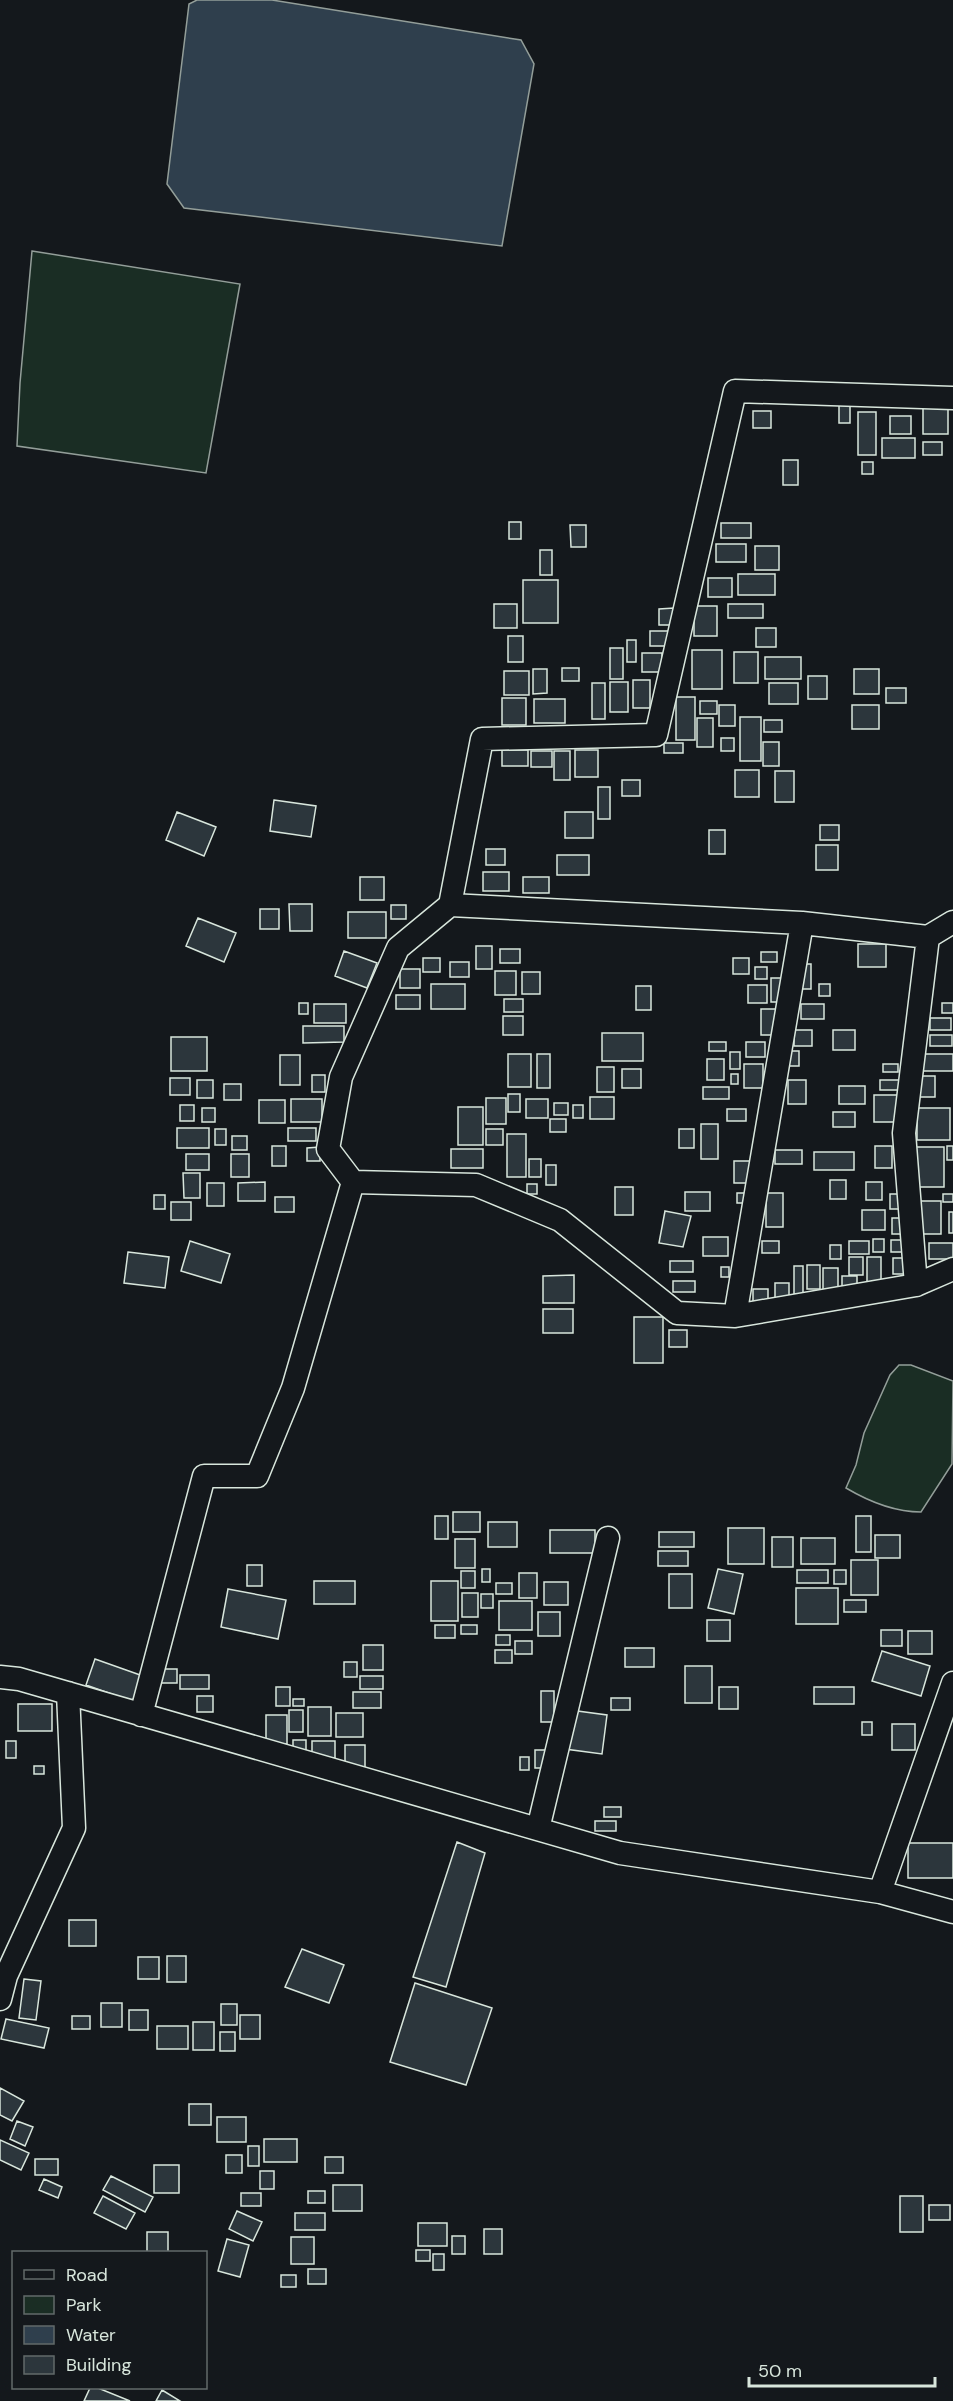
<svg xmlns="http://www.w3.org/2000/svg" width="953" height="2401" font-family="'DM Sans',sans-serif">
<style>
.green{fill:#1a2d24;stroke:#939e99;stroke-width:1.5}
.water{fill:#2f3f4d;stroke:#939e99;stroke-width:1.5}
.building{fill:#2c363c;stroke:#d8e6dc;stroke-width:1.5}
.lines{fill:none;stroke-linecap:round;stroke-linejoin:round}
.street-casing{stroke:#d8e6dc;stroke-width:25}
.street{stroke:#14181c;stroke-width:22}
</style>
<rect width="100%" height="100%" fill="#14181c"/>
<path class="green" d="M32 251 240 284 206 473 17 446 20 383Z
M899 1365H911L953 1381 952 1464 921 1512C895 1512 868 1501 846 1488L856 1465 864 1433 890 1375Z"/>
<path class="water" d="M197 0H272L521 40 534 64 502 246 184 208 167 184 189 4Z"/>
<path class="building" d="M839 405H850V423H839Z
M923 407H948V434H923Z
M753 411H771V428H753Z
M858 412H876V455H858Z
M890 416H911V434H890Z
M882 438H915V458H882Z
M923 442H942V455H923Z
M783 460H798V485H783Z
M862 462H873V474H862Z
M509 522H521V539H509Z
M721 523H751V538H721Z
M570 525H586V547H571Z
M716 544H746V562H716Z
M755 546H779V570H755Z
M540 550H552V575H540Z
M738 574H775V595H738Z
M708 578H732V597H708Z
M523 580H558V623H523Z
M494 604H517V628H494Z
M728 604H763V618H728Z
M694 606H717V636H694Z
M674 608V625H659V609Z
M756 628H776V647H756Z
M650 631H668V646H650Z
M508 636H523V662H508Z
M627 640H636V662H627Z
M610 648H623V679H610Z
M692 650H722V689H692Z
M734 652H758V683H734Z
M642 653H662V672H642Z
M765 657H801V679H765Z
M562 668H579V681H562Z
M533 669H547V693L533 694Z
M854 669H879V694H854Z
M504 671H529V695H504Z
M808 676H827V699H808Z
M633 680H650V708H633Z
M610 682H628V712H610Z
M592 683H605V719H592Z
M769 683H798V704H769Z
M886 688H906V703H886Z
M676 697H695V740H676Z
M502 698H526V725H502Z
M534 699H565V723H534Z
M700 701H717V714H700Z
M719 705H735V726H719Z
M852 705H879V729H852Z
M740 717H761V761H740Z
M697 718H713V747H697Z
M764 720H782V732H764Z
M721 738H734V751H721Z
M763 742H779V766H763Z
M664 743H683V753H664Z
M502 750H528V766H502Z
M575 750H598V777H575Z
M531 751H552V767H531Z
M554 751H570V780H554Z
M735 770H759V797H735Z
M775 771H794V802H775Z
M622 780H640V796H622Z
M598 787H610V819H598Z
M274 800 316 806 311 837 270 831Z
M177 812 216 827 204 856 166 840Z
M565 812H593V838H565Z
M820 825H839V840H820Z
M709 830H725V854H709Z
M816 845H838V870H816Z
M486 849H505V865H486Z
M557 855H589V875H557Z
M483 872H509V891H483Z
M360 877H384V900H360Z
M523 877H549V893H523Z
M289 904H312V931H290Z
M391 905H406V919H391Z
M260 909H279V929H260Z
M348 912H386V938H348Z
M198 918 236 933 224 962 186 946Z
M858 944H886V967H858Z
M476 946H492V969H476Z
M500 949H520V963H500Z
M344 951 377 963 367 988 335 976Z
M761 952H777V962H761Z
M423 958H440V972H423Z
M733 958H749V974H733Z
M450 962H469V977H450Z
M800 964H811V989H800Z
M755 967H767V979H755Z
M400 969H420V988H400Z
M495 971H516V995H495Z
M522 972H540V994H522Z
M771 978H783V1002H771Z
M431 984H465V1009H431Z
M819 984H830V996H819Z
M748 985H767V1003H748Z
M636 986H651V1010H636Z
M396 995H420V1009H396Z
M504 999H523V1012H504Z
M299 1003H308V1014H299Z
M942 1003H953V1013H942Z
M314 1004H346V1023H314Z
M801 1004H824V1019H801Z
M761 1009H781V1035H761Z
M503 1016H523V1035H503Z
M930 1018H951V1030H930Z
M303 1026H344V1042L303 1043Z
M794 1030H812V1046H794Z
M833 1030H855V1050H833Z
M602 1033H643V1061H602Z
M930 1035H952V1046H930Z
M171 1037H207V1071H171Z
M709 1042H726V1051H709Z
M746 1042H765V1057H746Z
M787 1051H799V1066H787Z
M730 1052H740V1069H730Z
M508 1054H531V1087H508Z
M537 1054H550V1088H537Z
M922 1054H953V1071H922Z
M280 1055H300V1085H280Z
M707 1059H724V1080H707Z
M744 1064H763V1088H744Z
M883 1064H898V1072H883Z
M597 1067H614V1092H597Z
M622 1069H641V1088H622Z
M731 1074H738V1084H731Z
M312 1075H325V1092H312Z
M918 1076H935V1097H918Z
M170 1078H190V1095H170Z
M197 1080H213V1098H197Z
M788 1080H806V1104H788Z
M880 1080H900V1090H880Z
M224 1084H241V1100H224Z
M839 1086H865V1104H839Z
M703 1087H729V1099H703Z
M508 1094H520V1112H508Z
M874 1095H897V1122H874Z
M590 1097H614V1119H590Z
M486 1098H506V1124H486Z
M291 1099H322V1122H291Z
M526 1099H548V1118H526Z
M259 1100H285V1123H259Z
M554 1103H568V1115H554Z
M180 1105H194V1121H180Z
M573 1105H583V1118H573Z
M458 1107H483V1145H458Z
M202 1108H215V1122H202Z
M917 1108H950V1140H917Z
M727 1109H746V1121H727Z
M833 1112H855V1127H833Z
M550 1119H566V1132H550Z
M701 1124H718V1159H701Z
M177 1128H209V1148H177Z
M288 1128H316V1141H288Z
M215 1129H226V1145H215Z
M486 1129H503V1145H486Z
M679 1129H694V1148H679Z
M507 1134H526V1177H507Z
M232 1136H247V1150H232Z
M272 1146H286V1166H272Z
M875 1146H892V1168H875Z
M947 1146H953V1160H947Z
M320 1147V1161H307V1148Z
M909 1147H944V1187H909Z
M451 1149H483V1168H451Z
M775 1150H802V1164H775Z
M814 1152H854V1170H814Z
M186 1154H209V1170H186Z
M231 1154H249V1177H231Z
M529 1159H541V1177H529Z
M734 1161H750V1183H734Z
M546 1165H556V1185H546Z
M183 1173H200V1198H184Z
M830 1180H846V1199H830Z
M265 1182V1201H238V1183Z
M866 1182H882V1200H866Z
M207 1183H224V1206H207Z
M527 1184H537V1194H527Z
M615 1187H633V1215H615Z
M685 1192H710V1211H685Z
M737 1193H750V1203H737Z
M766 1193H783V1227H766Z
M890 1194H905V1209H890Z
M943 1194H953V1202H943Z
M154 1195H165V1209H154Z
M275 1197H294V1212H275Z
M917 1201H941V1234H917Z
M171 1202H191V1220H171Z
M862 1210H885V1230H862Z
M665 1211 691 1216 683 1247 659 1243Z
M949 1212H953V1233H949Z
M892 1218H907V1234H892Z
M703 1237H728V1256H703Z
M873 1239H884V1252H873Z
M891 1240H903V1252H891Z
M190 1241 230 1254 221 1283 181 1271Z
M762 1241H779V1253H762Z
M849 1241H869V1254H849Z
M929 1243H953V1259H929Z
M830 1245H841V1259H830Z
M128 1252 169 1257 165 1288 124 1283Z
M849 1257H863V1275H849Z
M867 1257H881V1286H867Z
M893 1258H911V1274H893Z
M670 1261H693V1272H670Z
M807 1265H820V1289H807Z
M794 1266H803V1294H794Z
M721 1267H729V1277H721Z
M823 1268H838V1297H823Z
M574 1275V1303H543V1276Z
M842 1276H857V1291H842Z
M673 1281H695V1292H673Z
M775 1283H789V1300H775Z
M753 1289H768V1307H753Z
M543 1309H573V1333H543Z
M634 1317H663V1363H634Z
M669 1330H687V1347H669Z
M453 1512H480V1532H453Z
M435 1516H448V1539H435Z
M856 1516H871V1552H856Z
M488 1522H517V1547H488Z
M728 1528H764V1564H728Z
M550 1530H595V1553H550Z
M659 1532H694V1547H659Z
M875 1535H900V1558H875Z
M772 1537H793V1567H772Z
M801 1538H835V1564H801Z
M455 1539H475V1568H455Z
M658 1551H688V1566H658Z
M851 1560H878V1595H851Z
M247 1565H262V1586H247Z
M482 1569H490V1582H482Z
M718 1569 743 1574 734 1614 708 1608Z
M797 1570H828V1583H797Z
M834 1570H846V1584H834Z
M461 1571H475V1588H461Z
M519 1573H537V1598H519Z
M669 1574H692V1608H669Z
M314 1581H355V1604H314Z
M431 1581H458V1621H431Z
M544 1582H568V1605H544Z
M496 1583H512V1594H496Z
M796 1588H838V1624H796Z
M228 1589 286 1600 278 1639 221 1627Z
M462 1593H478V1617H462Z
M481 1594H493V1608H481Z
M844 1600H866V1612H844Z
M499 1601H532V1630H499Z
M538 1612H560V1636H538Z
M707 1620H730V1641H707Z
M435 1625H455V1638H435Z
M461 1625H477V1634H461Z
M881 1630H902V1646H881Z
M908 1631H932V1654H908Z
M496 1635H510V1645H496Z
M515 1641H532V1654H515Z
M363 1645H383V1670H363Z
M625 1648H654V1667H625Z
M495 1650H512V1663H495Z
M882 1651 930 1666 921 1696 872 1681Z
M95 1659 143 1676 134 1702 86 1685Z
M344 1662H357V1677H344Z
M685 1666H712V1703H685Z
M158 1669H177V1683H158Z
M180 1675H209V1689H180Z
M360 1676H383V1689H360Z
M276 1687H290V1706H276Z
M719 1687H738V1709H719Z
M814 1687H854V1704H814Z
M541 1691H554V1722H541Z
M353 1692H381V1708H353Z
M197 1696H213V1712H197Z
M611 1698H630V1710H611Z
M293 1699H304V1706H293Z
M18 1704H52V1731H18Z
M308 1707H331V1736H308Z
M289 1710H303V1732H289Z
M570 1710 607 1715 602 1754 565 1749Z
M336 1713H363V1737H336Z
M266 1715H287V1744H266Z
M862 1722H872V1735H862Z
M892 1724H915V1750H892Z
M293 1740H306V1750H293Z
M6 1741H16V1758H6Z
M312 1741H335V1758H312Z
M345 1745H365V1768H345Z
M535 1750H545V1768H535Z
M520 1757H529V1770H520Z
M34 1766H44V1774H34Z
M604 1807H621V1817H604Z
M595 1821H616V1831H595Z
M457 1842 485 1853 446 1987 413 1977Z
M908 1843H953V1878H908Z
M69 1920H96V1946H69Z
M302 1949 344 1965 329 2003 285 1987Z
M167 1956H186V1982H167Z
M138 1957H159V1979H138Z
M24 1979 41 1981 36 2020 19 2018Z
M415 1983 492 2008 466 2085 390 2062Z
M101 2003H122V2027H101Z
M221 2004H237V2025H221Z
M129 2010H148V2030H129Z
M240 2015H260V2039H240Z
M72 2016H90V2029H72Z
M6 2019 49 2028 44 2048 1 2039Z
M193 2022H214V2050H193Z
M157 2026H188V2049H157Z
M220 2032H235V2051H220Z
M0 2088 24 2101 12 2121 0 2115Z
M189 2104H211V2125H189Z
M217 2117H246V2142H217Z
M17 2121 33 2127 25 2146 10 2139Z
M264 2139H297V2162H264Z
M0 2140 29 2153 21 2170 0 2160Z
M248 2146H259V2166H248Z
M226 2155H242V2173H226Z
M325 2157H343V2173H325Z
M35 2159H58V2175H35Z
M154 2165H179V2193H154Z
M260 2171H274V2189H260Z
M111 2176 153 2197 145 2212 103 2190Z
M44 2179 62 2187 58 2198 39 2190Z
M333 2185H362V2211H333Z
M308 2191H325V2203H308Z
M241 2193H261V2206H241Z
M103 2196 135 2213 126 2229 94 2213Z
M900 2196H923V2232H900Z
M929 2205H950V2220H929Z
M237 2211 262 2222 253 2241 229 2229Z
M295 2213H325V2230H295Z
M418 2223H447V2246H418Z
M484 2229H502V2254H484Z
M147 2232H168V2252H147Z
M452 2236H465V2254H452Z
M291 2237H314V2264H291Z
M227 2239 249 2245 240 2277 218 2271Z
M416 2250H430V2261H416Z
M433 2254H444V2270H433Z
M308 2269H326V2284H308Z
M281 2275H296V2287H281Z
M90 2388H98L130 2401H84Z
M162 2390 180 2401H156Z"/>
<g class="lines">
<g class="street-casing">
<path id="street" d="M450 905 802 923 928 937 904 1133 916 1285
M928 937 953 922
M353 1182 476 1185 560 1220 677 1313 735 1316 916 1285 953 1269
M735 1316 802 923
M0 1677 19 1679 620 1853 880 1892 953 1912
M141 1715 204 1476H257L293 1388 353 1182 328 1149 341 1077 398 948 450 905 482 739 656 735 735 391 953 398
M538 1829 608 1538
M880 1892 953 1683
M0 1999 6 1976 74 1828 68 1693"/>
</g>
<use href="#street" class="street"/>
</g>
<rect x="12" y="2251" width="195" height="138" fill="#14181c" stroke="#626a69" stroke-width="1.5"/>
<rect x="24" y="2270" width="30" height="9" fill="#14181c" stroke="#626a69" stroke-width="1.5"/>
<text x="66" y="2281" font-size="18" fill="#d8e6dc">Road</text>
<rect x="24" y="2296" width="30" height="18" fill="#1a2d24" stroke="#626a69" stroke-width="1.5"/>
<text x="66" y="2311" font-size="18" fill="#d8e6dc">Park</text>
<rect x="24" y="2326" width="30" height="18" fill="#2f3f4d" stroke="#626a69" stroke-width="1.5"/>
<text x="66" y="2341" font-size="18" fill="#d8e6dc">Water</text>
<rect x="24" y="2356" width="30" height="18" fill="#2c363c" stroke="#626a69" stroke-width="1.5"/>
<text x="66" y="2371" font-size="18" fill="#d8e6dc">Building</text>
<path d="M749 2377v9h186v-9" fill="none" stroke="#d8e6dc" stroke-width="3"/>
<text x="758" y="2377" font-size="18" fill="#d8e6dc" stroke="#14181c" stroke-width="4.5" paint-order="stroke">50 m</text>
</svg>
